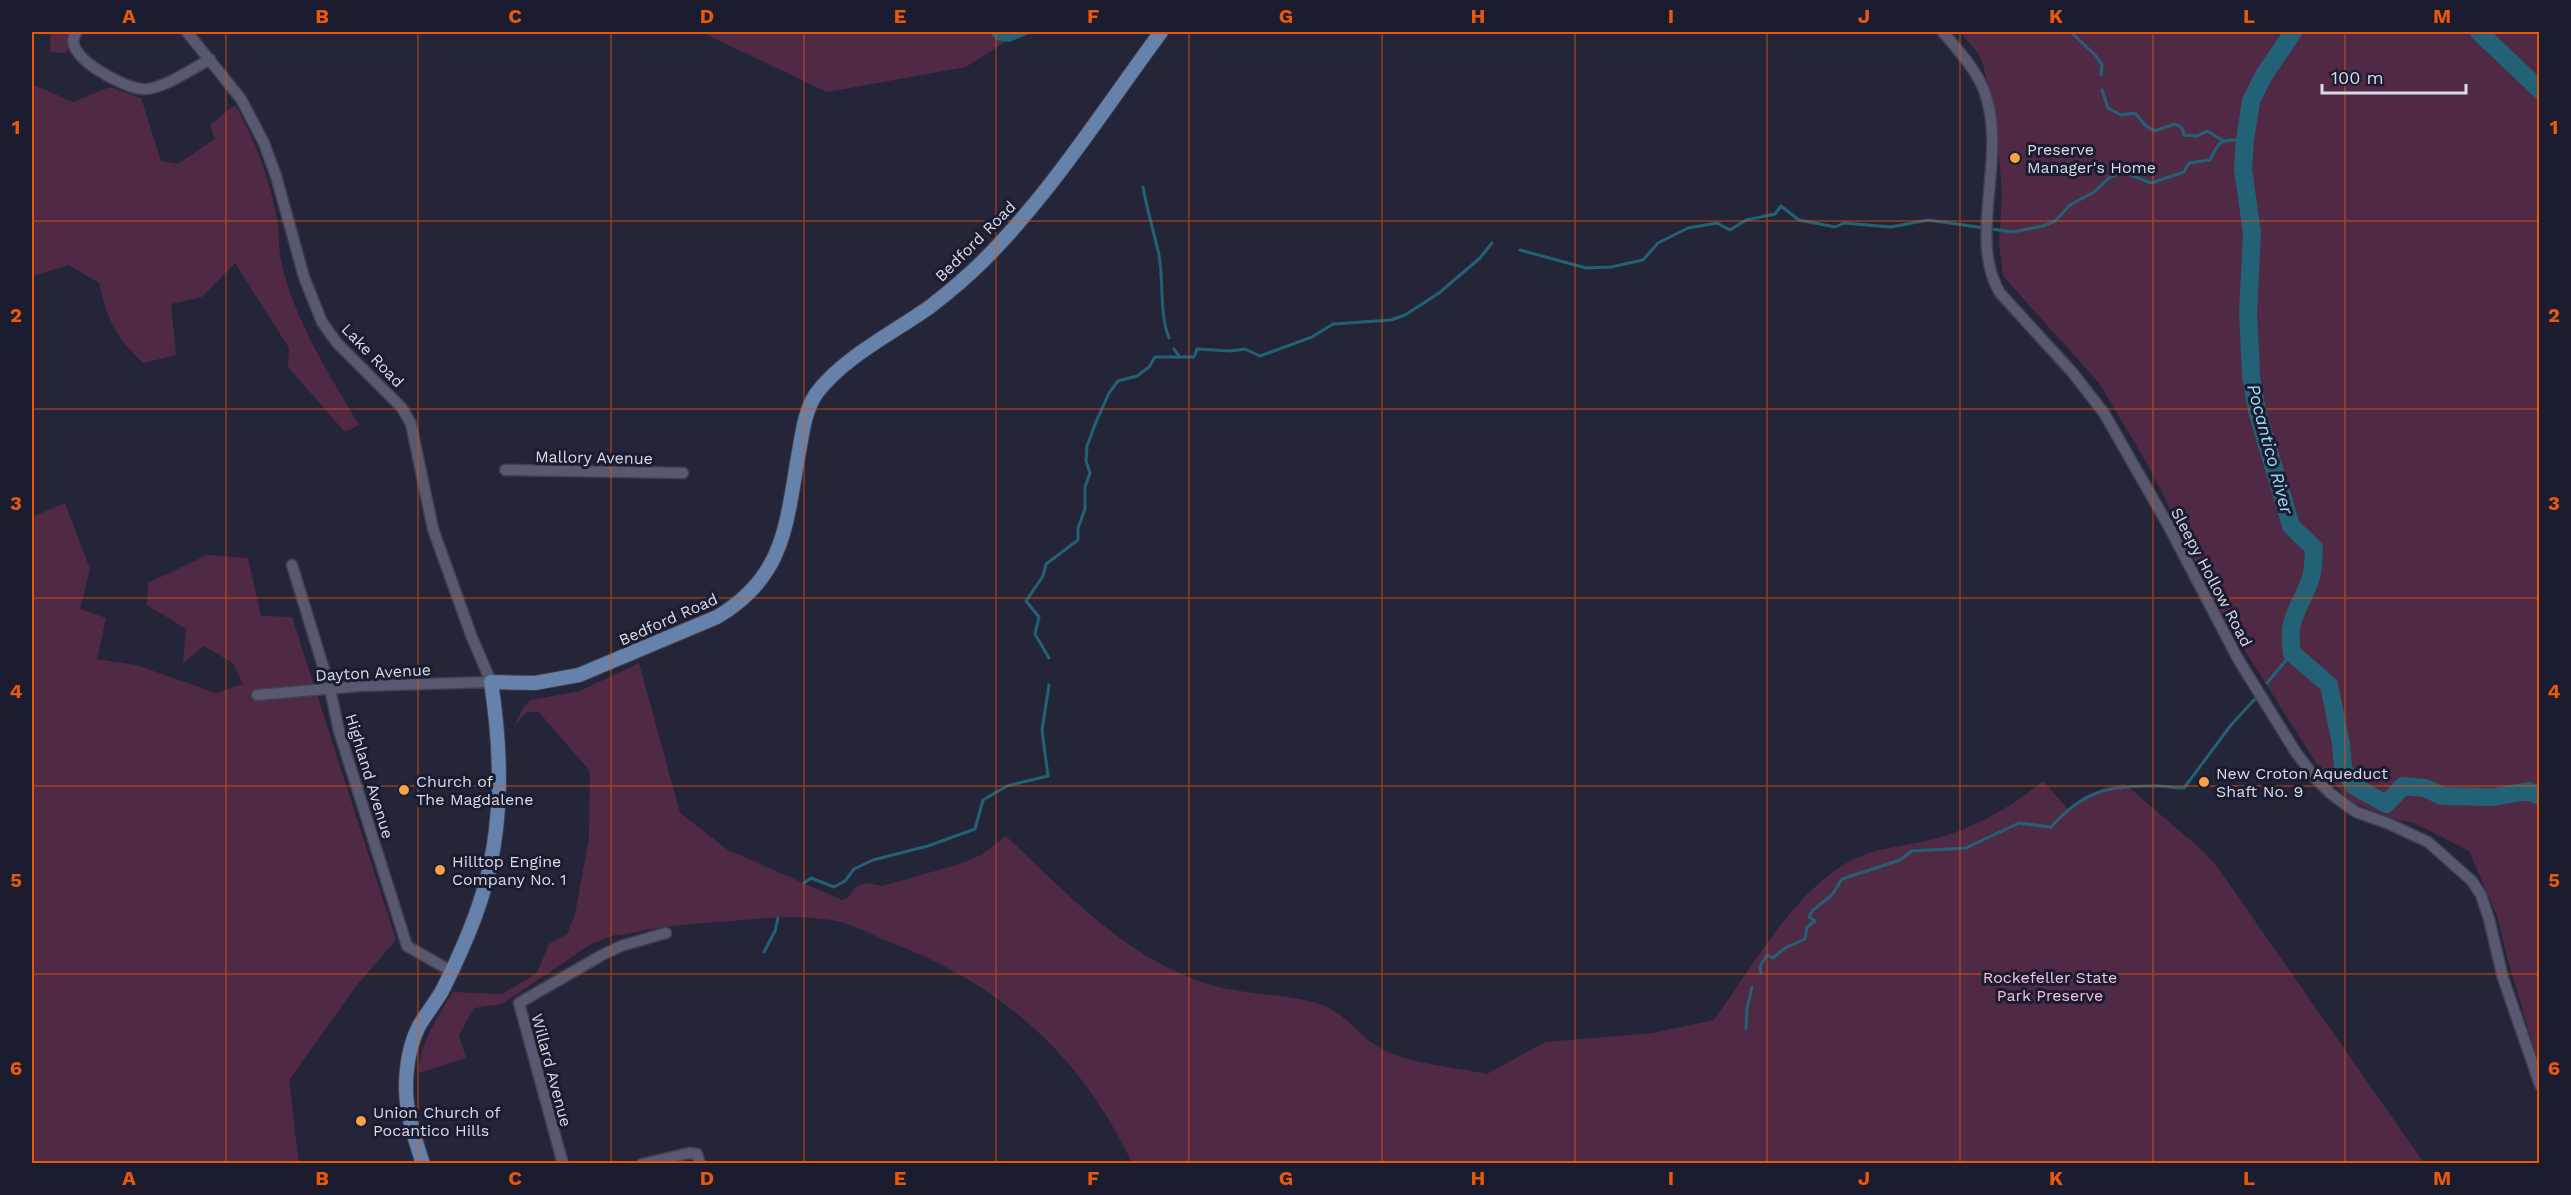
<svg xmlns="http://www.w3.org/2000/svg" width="2571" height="1195" font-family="'Work Sans',sans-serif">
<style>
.green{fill:#502a45}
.water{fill:#236176}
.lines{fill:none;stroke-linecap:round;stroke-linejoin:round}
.stream{stroke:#236176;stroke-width:3}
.river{stroke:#236176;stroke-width:18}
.minor-casing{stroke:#3f3f50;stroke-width:13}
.major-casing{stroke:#3f3f50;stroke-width:16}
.minor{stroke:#585970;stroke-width:10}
.major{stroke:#6682aa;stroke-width:14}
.grid{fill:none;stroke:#e8590c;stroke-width:1.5;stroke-opacity:0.55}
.poi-dot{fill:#f5a345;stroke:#1b1c2f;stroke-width:2}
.labels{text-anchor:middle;stroke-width:6;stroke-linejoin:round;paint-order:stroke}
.poi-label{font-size:16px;fill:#dadbe9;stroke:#1b1c2f;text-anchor:start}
.street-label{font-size:16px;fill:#dadbe9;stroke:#1b1c2f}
.park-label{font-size:16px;fill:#f8bfe4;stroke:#1b1c2f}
.water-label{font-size:18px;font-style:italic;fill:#96def9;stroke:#1b1c2f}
.neatline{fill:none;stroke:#e8590c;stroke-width:2}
.grid-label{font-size:20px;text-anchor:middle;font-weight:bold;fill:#e8590c}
</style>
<rect width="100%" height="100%" fill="#252539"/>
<path class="green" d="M51 32H75L66 53 50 52Z
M701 32H1020L966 67 827 92Z
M1960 32H2539V1065L2506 954 2498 918 2469 851 2414 823 2397 820 2356 804 2345 796 2316 763 2218 608 2152 472 2099 383 2003 276 1999 244 2002 195 1997 128 1983 64 1978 53Z
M32 84 73 102 110 87 141 98 161 161 178 164 215 139 210 125 235 105C256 141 270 179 277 220 280 235 278 251 282 265 296 324 329 374 359 425L345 432 288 367 289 348 235 263 202 297 171 304 176 355 143 363C115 336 108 321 99 283L69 265 32 276Z
M65 503 90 569 80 609 106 618 97 659 136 665 216 693 243 684 233 663 204 646 183 663 186 629 147 605 148 583 207 555 248 558 261 616 292 617 396 940 356 986 289 1080 299 1163 32 1164V517Z
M639 663 680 813 728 850 842 900 848 898 854 888 866 883 882 886 960 864 981 855 1006 836C1070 896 1128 961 1215 986 1251 996 1292 993 1327 1007 1347 1016 1358 1035 1377 1046 1406 1064 1454 1067 1487 1074L1545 1042 1652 1033 1714 1020C1751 969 1795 890 1850 861 1874 848 1900 847 1926 841 1969 831 2009 809 2043 781L2068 809C2080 795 2107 786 2125 784L2203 851 2218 868 2424 1163H1132C1081 1055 1002 985 890 942 872 935 851 923 831 920 797 914 765 918 731 921 704 923 676 925 649 929L627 934 615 935 591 944 502 1004 474 1008 459 1035 466 1058 419 1073C419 1043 438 1016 453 992L502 994 537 973 549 944 567 934 575 915 589 837 590 771 539 712H527L514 726 523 708 531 700 580 691Z"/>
<path class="water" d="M989 32H1034L1009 42 996 40Z"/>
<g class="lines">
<path class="stream" d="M2071 32 2096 56 2102 65 2101 75
M2102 90 2108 108 2121 115 2135 113 2145 125 2154 131 2175 124 2182 128 2184 135 2197 136 2207 131 2222 140
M1143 187C1147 210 1154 232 1159 255 1164 282 1159 313 1169 338
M1520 250 1586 268 1611 267 1643 260 1658 243 1688 228 1717 223 1730 230 1746 220 1775 214 1781 206 1799 220 1835 227 1844 223 1891 227 1928 220 2013 232 2043 226 2055 221 2070 205 2094 192 2110 177 2124 172 2151 183 2184 172 2189 163 2210 160C2220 138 2222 140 2245 140
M1174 349 1179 356
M1049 658 1035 634 1039 617 1026 601 1043 576 1046 564 1078 540V528L1085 509V487L1090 473 1086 461 1087 446 1096 422 1109 393 1118 381 1137 376 1149 367 1155 357H1194L1197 349 1231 351 1245 349 1260 356 1312 337 1333 324 1391 320 1405 315 1439 293 1480 258 1492 243
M2267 683 2292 653
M804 883 811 878 834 887 845 881 854 869 873 860 928 846 975 829 983 800 1007 786 1048 776 1042 730 1049 685
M764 952 775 931 778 918
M1761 973 1760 966 1767 955 1773 958 1785 948 1805 939 1807 927 1815 921 1809 917 1813 910 1832 895 1842 879 1900 860 1912 851 1966 848 2019 823 2051 827C2083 791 2109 785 2156 786 2166 786 2174 788 2184 788L2231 725 2256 698
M1746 1029 1747 1009 1752 987"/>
<path class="river" d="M2293 32 2264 75 2251 101 2245 140 2243 169 2252 233 2248 314 2250 351 2251 376 2257 411 2291 526 2314 548C2313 557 2314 568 2311 577 2301 610 2286 614 2292 653L2329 685 2341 744 2343 768 2354 786 2386 804 2403 786 2425 788 2442 796 2493 797 2528 791 2540 796
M2479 32 2540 90"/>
<g class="minor-casing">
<path id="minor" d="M77 32C57 54 124 88 142 89 160 91 194 68 210 59
M187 32 241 99 264 143 276 176 304 277 322 322 337 343 402 408 411 424 433 529 471 635 491 682 360 686 257 695
M1943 32C1957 49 1974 67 1983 88 2010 153 1966 237 2000 293L2072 372 2104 413 2168 525 2238 659 2295 751 2316 779 2331 794 2356 812 2387 823 2428 842 2472 881 2481 895 2489 919 2503 978 2540 1085
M505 470 683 473
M292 565 330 689 339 731 407 946 451 971
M563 1164 519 1003 602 955 621 946 666 933
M642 1164 689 1153 697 1154 700 1164"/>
</g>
<g class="major-casing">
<path id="major" d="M423 1164C415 1139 406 1114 406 1088 406 1068 410 1044 419 1026 426 1014 435 1003 442 991 457 961 471 931 481 899 504 828 502 754 491 682L535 683 579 675 717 617C788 575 786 520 800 446 803 428 806 409 816 394 843 357 895 332 931 306 949 292 967 277 983 261 1051 193 1104 109 1161 32"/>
</g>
<use href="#minor" class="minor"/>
<use href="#major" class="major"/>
</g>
<path class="grid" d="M226 32V1164M418 32V1164M611 32V1164M804 32V1164M996 32V1164M1189 32V1164M1382 32V1164M1575 32V1164M1767 32V1164M1960 32V1164M2153 32V1164M2345 32V1164M32 221H2540M32 409H2540M32 598H2540M32 786H2540M32 974H2540"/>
<g class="poi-dot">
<circle cx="2015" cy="158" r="6"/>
<circle cx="2204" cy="782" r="6"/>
<circle cx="404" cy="790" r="6"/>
<circle cx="440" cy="870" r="6"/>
<circle cx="361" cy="1121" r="6"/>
</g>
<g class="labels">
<g class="poi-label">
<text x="2027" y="155">Preserve<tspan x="2027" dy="18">Manager's Home</tspan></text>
<text x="2216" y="779">New Croton Aqueduct<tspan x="2216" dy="18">Shaft No. 9</tspan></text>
<text x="416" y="787">Church of<tspan x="416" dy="18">The Magdalene</tspan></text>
<text x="452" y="867">Hilltop Engine<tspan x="452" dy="18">Company No. 1</tspan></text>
<text x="373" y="1118">Union Church of<tspan x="373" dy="18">Pocantico Hills</tspan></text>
</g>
<g class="street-label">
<text transform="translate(975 241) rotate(-45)" y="6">Bedford Road</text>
<text transform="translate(373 355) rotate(46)" y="6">Lake Road</text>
<text transform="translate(594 457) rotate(1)" y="6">Mallory Avenue</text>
<text transform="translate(2212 577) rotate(62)" y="6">Sleepy Hollow Road</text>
<text transform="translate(668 619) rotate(-24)" y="6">Bedford Road</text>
<text transform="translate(373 672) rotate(-3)" y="6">Dayton Avenue</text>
<text transform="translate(370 776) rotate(73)" y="6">Highland Avenue</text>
<text transform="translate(552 1070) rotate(75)" y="6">Willard Avenue</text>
</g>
<g class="park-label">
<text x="2050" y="983">Rockefeller State<tspan x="2050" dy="18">Park Preserve</tspan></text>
</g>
<g class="water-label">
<text transform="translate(2270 449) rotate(75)" y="6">Pocantico River</text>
</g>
</g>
<rect width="2571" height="1195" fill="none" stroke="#1b1c2f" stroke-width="66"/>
<path d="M2322 84v9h144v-9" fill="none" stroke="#dadbe9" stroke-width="3"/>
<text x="2331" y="84" font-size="18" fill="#dadbe9" stroke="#1b1c2f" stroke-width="4.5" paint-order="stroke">100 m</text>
<rect x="33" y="33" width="2505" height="1129" class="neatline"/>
<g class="grid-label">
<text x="129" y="23">A</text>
<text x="322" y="23">B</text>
<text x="515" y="23">C</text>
<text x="707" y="23">D</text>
<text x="900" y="23">E</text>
<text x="1093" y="23">F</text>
<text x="1286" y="23">G</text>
<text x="1478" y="23">H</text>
<text x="1671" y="23">I</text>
<text x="1864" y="23">J</text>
<text x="2056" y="23">K</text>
<text x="2249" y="23">L</text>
<text x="2442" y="23">M</text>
<text x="16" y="134">1</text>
<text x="2554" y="134">1</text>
<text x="16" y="322">2</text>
<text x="2554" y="322">2</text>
<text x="16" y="510">3</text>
<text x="2554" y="510">3</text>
<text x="16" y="698">4</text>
<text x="2554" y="698">4</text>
<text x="16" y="887">5</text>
<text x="2554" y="887">5</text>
<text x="16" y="1075">6</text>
<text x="2554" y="1075">6</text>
<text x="129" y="1185">A</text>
<text x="322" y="1185">B</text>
<text x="515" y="1185">C</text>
<text x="707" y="1185">D</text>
<text x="900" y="1185">E</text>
<text x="1093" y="1185">F</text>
<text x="1286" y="1185">G</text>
<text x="1478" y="1185">H</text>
<text x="1671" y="1185">I</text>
<text x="1864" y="1185">J</text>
<text x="2056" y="1185">K</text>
<text x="2249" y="1185">L</text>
<text x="2442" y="1185">M</text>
</g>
</svg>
